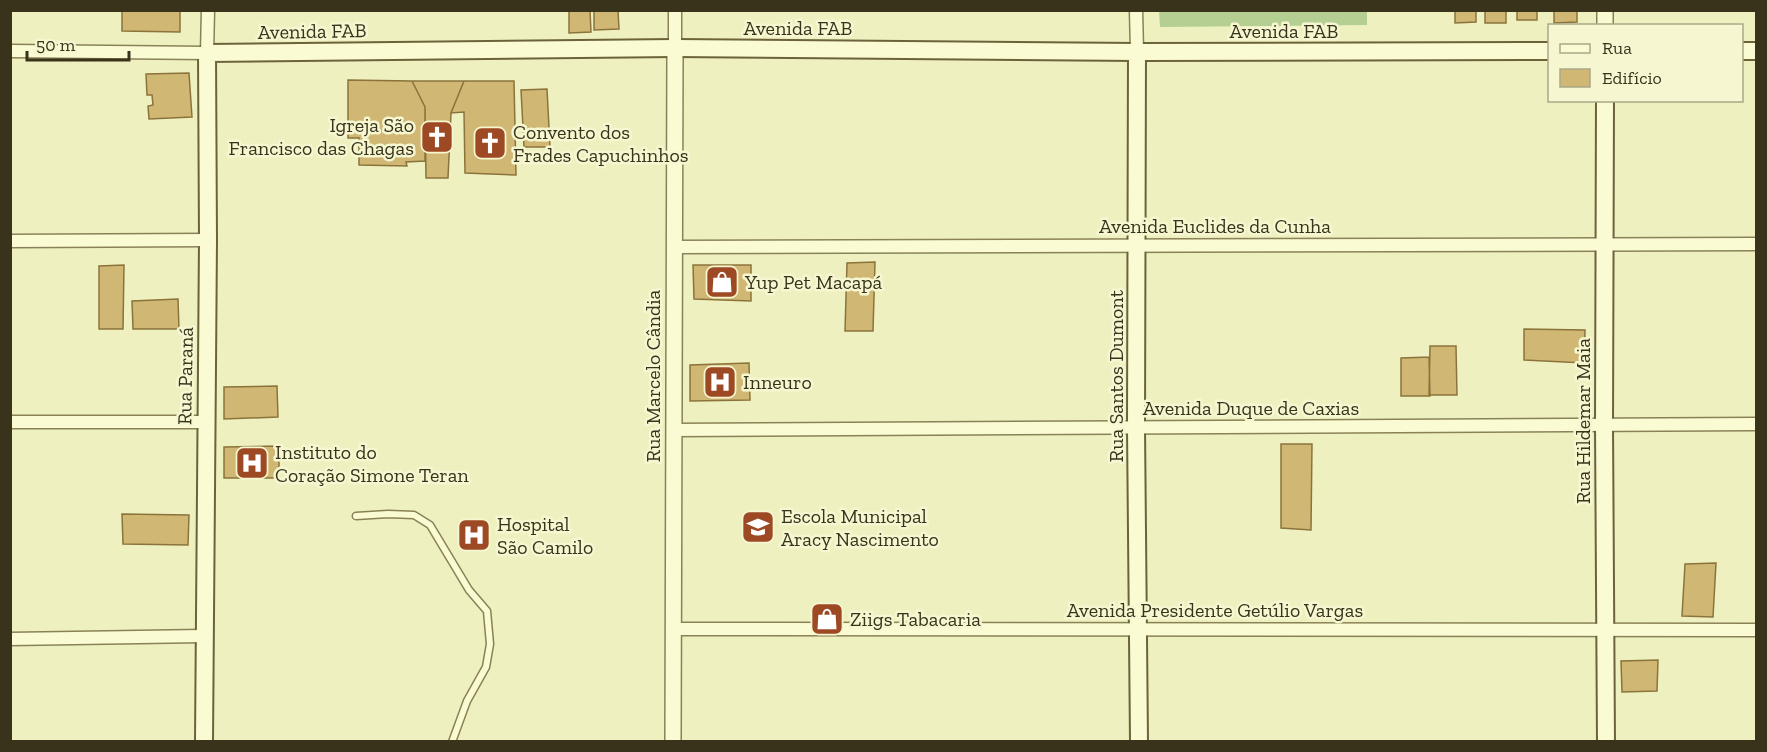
<svg xmlns="http://www.w3.org/2000/svg" width="1767" height="752" font-family="'Zilla Slab',serif">
<style>
.green{fill:#b5cf93}
.building{fill:#d0b774;stroke:#8a743b;stroke-width:1.5}
.lines{fill:none;stroke-linecap:round;stroke-linejoin:round}
.service-casing{stroke:#8a8257;stroke-width:9}
.minor-casing{stroke:#8a8257;stroke-width:15}
.tertiary-casing{stroke:#8a8257;stroke-width:18}
.secondary-casing{stroke:#6c633a;stroke-width:20}
.service{stroke:#fafad3;stroke-width:6}
.minor{stroke:#fafad3;stroke-width:12}
.tertiary{stroke:#fafad3;stroke-width:15}
.secondary{stroke:#fafad3;stroke-width:16}
.labels{text-anchor:middle;stroke-width:5;stroke-linejoin:round;paint-order:stroke}
.street-label{font-size:20px;fill:#39331c;stroke:#f6f7d0}
.poi-label{font-size:20px;fill:#39331c;stroke:#f6f7d0;text-anchor:start}
</style>
<rect width="100%" height="100%" fill="#eff0c0"/>
<path class="green" d="M1159 11H1367V25L1160 27Z"/>
<path class="building" d="M122 10H180V32L122 31Z
M569 10H590L591 32 569 33Z
M594 10H618L619 29 594 30Z
M1455 10H1476V22L1455 23Z
M1485 10H1506V23H1485Z
M1517 10H1537V20H1517Z
M1554 10H1577V22L1554 23Z
M189 73 192 117 149 119 148 106 153 105 152 95H147L146 74Z
M348 80 412 81 425 107V161L406 162 407 166 359 165V138H348Z
M412 81H464L451 113 448 178H426L425 107Z
M464 81H514L516 175 465 173 464 112 451 113Z
M547 89 550 147H524L521 90Z
M875 262 873 331H845L847 263Z
M124 265 123 329H99V266Z
M693 265H751V301L694 299Z
M178 299 179 329H133L132 301Z
M1524 329 1585 330 1584 363 1524 360Z
M1430 346H1456L1457 395H1429Z
M1429 357 1430 396H1401V358Z
M749 363 750 400 690 401V365Z
M277 386 278 417 224 419V387Z
M1281 444H1312L1311 530 1281 528Z
M279 446V478H224V447Z
M122 514 189 515 188 545 123 544Z
M1716 563 1713 617 1682 616 1685 564Z
M1658 660 1657 691 1622 692 1621 661Z"/>
<g class="lines">
<g class="service-casing">
<path id="service" d="M356 516 388 514 414 515 430 525 469 590 487 611 490 644 486 667 467 701 452 742"/>
</g>
<g class="minor-casing">
<path id="minor" d="M1136 10 1137 52
M675 48V10
M10 51 207 53 208 10
M10 241 208 240
M674 247 1756 244
M10 422H206
M674 430 1756 424
M673 629 1756 630
M10 639 203 636"/>
</g>
<g class="tertiary-casing">
<path id="tertiary" d="M1605 10V26
M673 742 675 48"/>
</g>
<g class="secondary-casing">
<path id="secondary" d="M1742 51H1756
M1137 52 1136 428 1139 742
M1605 100 1604 426 1606 742
M204 742 208 240 207 53 675 48 1137 52 1550 51"/>
</g>
<use href="#service" class="service"/>
<use href="#minor" class="minor"/>
<use href="#tertiary" class="tertiary"/>
<use href="#secondary" class="secondary"/>
</g>
<defs>
<g id="church-square" transform="scale(1.725)"><rect x="-9" y="-9" width="18" height="18" rx="4" fill="#9c4924" stroke="#f6f7d0"/><path d="M-1.2-6h2.4v3.5h3.3v2.4h-3.3V6h-2.4V-.1h-3.3v-2.4h3.3Z" fill="#fff"/></g>
<g id="shop-square" transform="scale(1.725)"><rect x="-9" y="-9" width="18" height="18" rx="4" fill="#9c4924" stroke="#f6f7d0"/><path d="M-5-2.5h2.3a2.7 3.5 0 0 1 5.4 0H5L5.5 6h-11ZM-1.5-2.5h3a1.5 2.3 0 0 0-3 0Z" fill="#fff"/></g>
<g id="hospital-square" transform="scale(1.725)"><rect x="-9" y="-9" width="18" height="18" rx="4" fill="#9c4924" stroke="#f6f7d0"/><path d="M-5-5h3v3.5h4V-5h3V5h-3V1.5h-4V5h-3Z" fill="#fff"/></g>
<g id="school-square" transform="scale(1.725)"><rect x="-9" y="-9" width="18" height="18" rx="4" fill="#9c4924" stroke="#f6f7d0"/><path d="M0-5L7-2L0 1L-7-2ZM-4 1L0 2.5L4 1V4Q0 6-4 4Z" fill="#fff"/></g>
</defs>
<g fill-rule="evenodd">
<use href="#church-square" x="437" y="137"/>
<use href="#church-square" x="490" y="143"/>
<use href="#shop-square" x="722" y="282"/>
<use href="#hospital-square" x="720" y="382"/>
<use href="#hospital-square" x="252" y="463"/>
<use href="#school-square" x="758" y="527"/>
<use href="#hospital-square" x="474" y="535"/>
<use href="#shop-square" x="827" y="619"/>
</g>
<g class="labels">
<g class="street-label">
<text x="798" y="35">Avenida FAB</text>
<text transform="translate(312 31) rotate(-1)" y="7">Avenida FAB</text>
<text x="1284" y="38">Avenida FAB</text>
<text x="1215" y="233">Avenida Euclides da Cunha</text>
<text transform="translate(185 376) rotate(-89)" y="7">Rua Paraná</text>
<text transform="translate(653 376) rotate(-90)" y="7">Rua Marcelo Cândia</text>
<text transform="translate(1116 376) rotate(-90)" y="7">Rua Santos Dumont</text>
<text x="1251" y="415">Avenida Duque de Caxias</text>
<text transform="translate(1583 421) rotate(-90)" y="7">Rua Hildemar Maia</text>
<text x="1215" y="617">Avenida Presidente Getúlio Vargas</text>
</g>
<g class="poi-label">
<text x="414" y="132" text-anchor="end">Igreja São<tspan x="414" dy="23">Francisco das Chagas</tspan></text>
<text x="513" y="139">Convento dos<tspan x="513" dy="23">Frades Capuchinhos</tspan></text>
<text x="745" y="289">Yup Pet Macapá</text>
<text x="743" y="389">Inneuro</text>
<text x="275" y="459">Instituto do<tspan x="275" dy="23">Coração Simone Teran</tspan></text>
<text x="781" y="523">Escola Municipal<tspan x="781" dy="23">Aracy Nascimento</tspan></text>
<text x="497" y="531">Hospital<tspan x="497" dy="23">São Camilo</tspan></text>
<text x="850" y="626">Ziigs Tabacaria</text>
</g>
</g>
<rect width="1767" height="752" fill="none" stroke="#39331c" stroke-width="24"/>
<rect x="1548" y="24" width="195" height="78" fill="#f6f7d0" stroke="#aaa988" stroke-width="1.5"/>
<rect x="1560" y="44" width="30" height="9" fill="#fafad3" stroke="#aaa988" stroke-width="1.5"/>
<text x="1602" y="54" font-size="18" fill="#39331c">Rua</text>
<rect x="1560" y="69" width="30" height="18" fill="#d0b774" stroke="#aaa988" stroke-width="1.5"/>
<text x="1602" y="84" font-size="18" fill="#39331c">Edifício</text>
<path d="M27 51v9h102v-9" fill="none" stroke="#39331c" stroke-width="3"/>
<text x="36" y="51" font-size="18" fill="#39331c" stroke="#f6f7d0" stroke-width="4.5" paint-order="stroke">50 m</text>
</svg>
